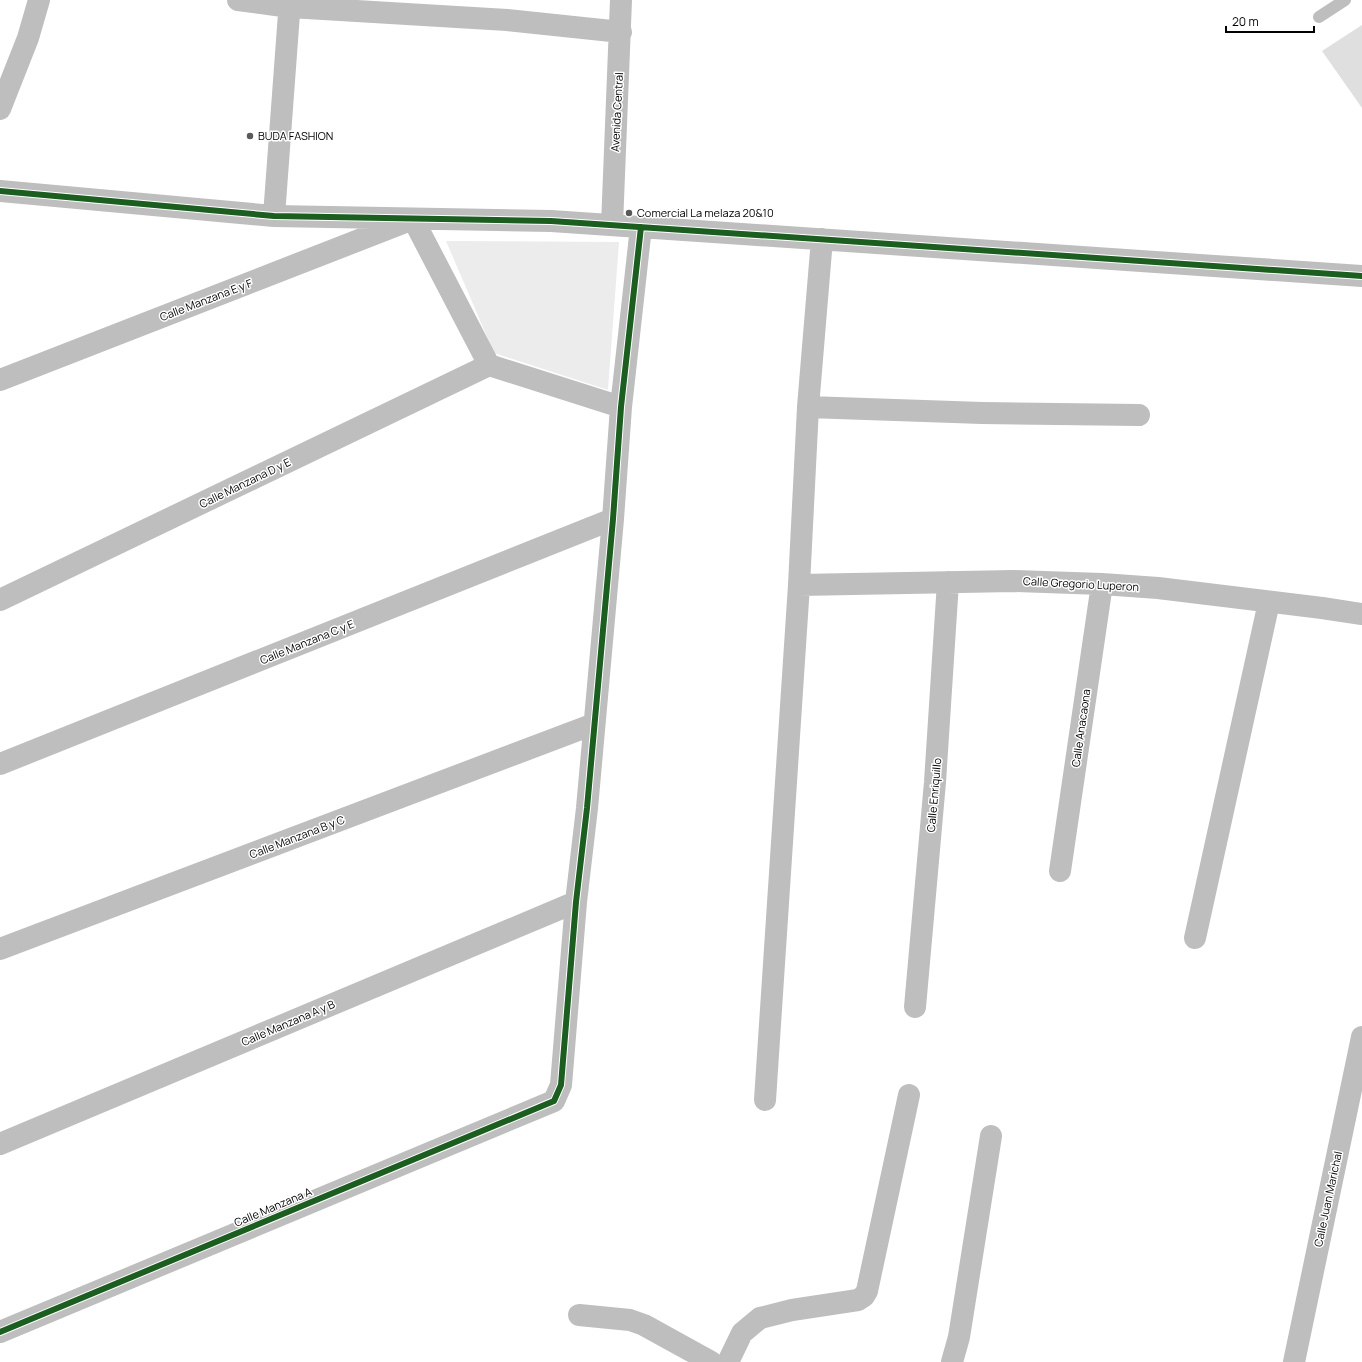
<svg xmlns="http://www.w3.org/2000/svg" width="1362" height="1362" font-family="Manrope,sans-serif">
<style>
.green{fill:#ececec}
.building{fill:#dfdfdf}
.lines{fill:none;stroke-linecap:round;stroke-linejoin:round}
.lane{stroke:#bebebe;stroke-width:12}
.street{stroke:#bebebe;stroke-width:22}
.cycleway-casing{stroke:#fff;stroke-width:8}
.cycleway{stroke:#1b5e20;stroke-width:6}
.poi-dot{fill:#595959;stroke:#fff;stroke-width:1.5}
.labels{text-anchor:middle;stroke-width:3;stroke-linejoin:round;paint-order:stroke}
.street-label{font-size:11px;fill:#000;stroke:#fff}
.poi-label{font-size:11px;fill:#000;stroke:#fff;text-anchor:start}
</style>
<rect width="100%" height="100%" fill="#fff"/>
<path class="green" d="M446 241 619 242 608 390 494 353Z"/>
<path class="building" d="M1362 25V108L1322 51Z"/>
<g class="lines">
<path class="lane" d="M1319 17 1345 0"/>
<path class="street" d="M238 0 290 7 507 20 621 32
M0 109 28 38 39 0
M0 191 274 216 551 221 1362 276
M274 216 290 0
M612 225 621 0
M0 380 413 219 489 365 621 407
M808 407 982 413 1139 415
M799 585 1014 581 1102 584 1158 588 1322 608 1362 614
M0 600 489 365
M0 764 613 519
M1060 871 1102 584
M1195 938 1269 602
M0 949 594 724
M915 1007 935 782 948 582
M765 1100 799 585 808 407 822 239
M0 1144 576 902
M579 1315 630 1320 644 1325 711 1362
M0 1332 554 1101 561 1085 576 902 587 808 613 519 621 407 641 227
M728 1362 742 1333 760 1318 792 1310 858 1300 864 1296 867 1291 909 1095
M952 1362 959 1337 991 1136
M1294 1362 1362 1037"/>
<g class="cycleway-casing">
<path id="cycleway" d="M0 191 274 216 551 221 1362 276
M0 1332 554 1101 561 1085 576 902 587 808 613 519 621 407 641 227"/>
</g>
<use href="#cycleway" class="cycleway"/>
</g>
<g class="poi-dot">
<circle cx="250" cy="136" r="4"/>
<circle cx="629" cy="213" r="4"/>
</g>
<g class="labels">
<g class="street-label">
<text transform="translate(617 112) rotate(-87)" y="4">Avenida Central</text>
<text transform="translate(206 300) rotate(-21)" y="4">Calle Manzana E y F</text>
<text transform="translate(245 483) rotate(-26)" y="4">Calle Manzana D y E</text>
<text transform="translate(1081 584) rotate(3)" y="4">Calle Gregorio Luperon</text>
<text transform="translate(307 642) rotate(-22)" y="4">Calle Manzana C y E</text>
<text transform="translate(1081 728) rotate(-82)" y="4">Calle Anacaona</text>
<text transform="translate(934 795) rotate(-85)" y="4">Calle Enriquillo</text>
<text transform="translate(297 837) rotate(-21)" y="4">Calle Manzana B y C</text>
<text transform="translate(288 1023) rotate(-23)" y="4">Calle Manzana A y B</text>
<text transform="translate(1328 1199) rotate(-78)" y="4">Calle Juan Marichal</text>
<text transform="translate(273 1207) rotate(-23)" y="4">Calle Manzana A</text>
</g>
<g class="poi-label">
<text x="258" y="140">BUDA FASHION</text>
<text x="637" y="217">Comercial La melaza 20&amp;10</text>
</g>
</g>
<path d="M1226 26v6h88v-6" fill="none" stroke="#000000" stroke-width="2"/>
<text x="1232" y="26" font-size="12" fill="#000000" stroke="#ffffff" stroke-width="3" paint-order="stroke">20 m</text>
</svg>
